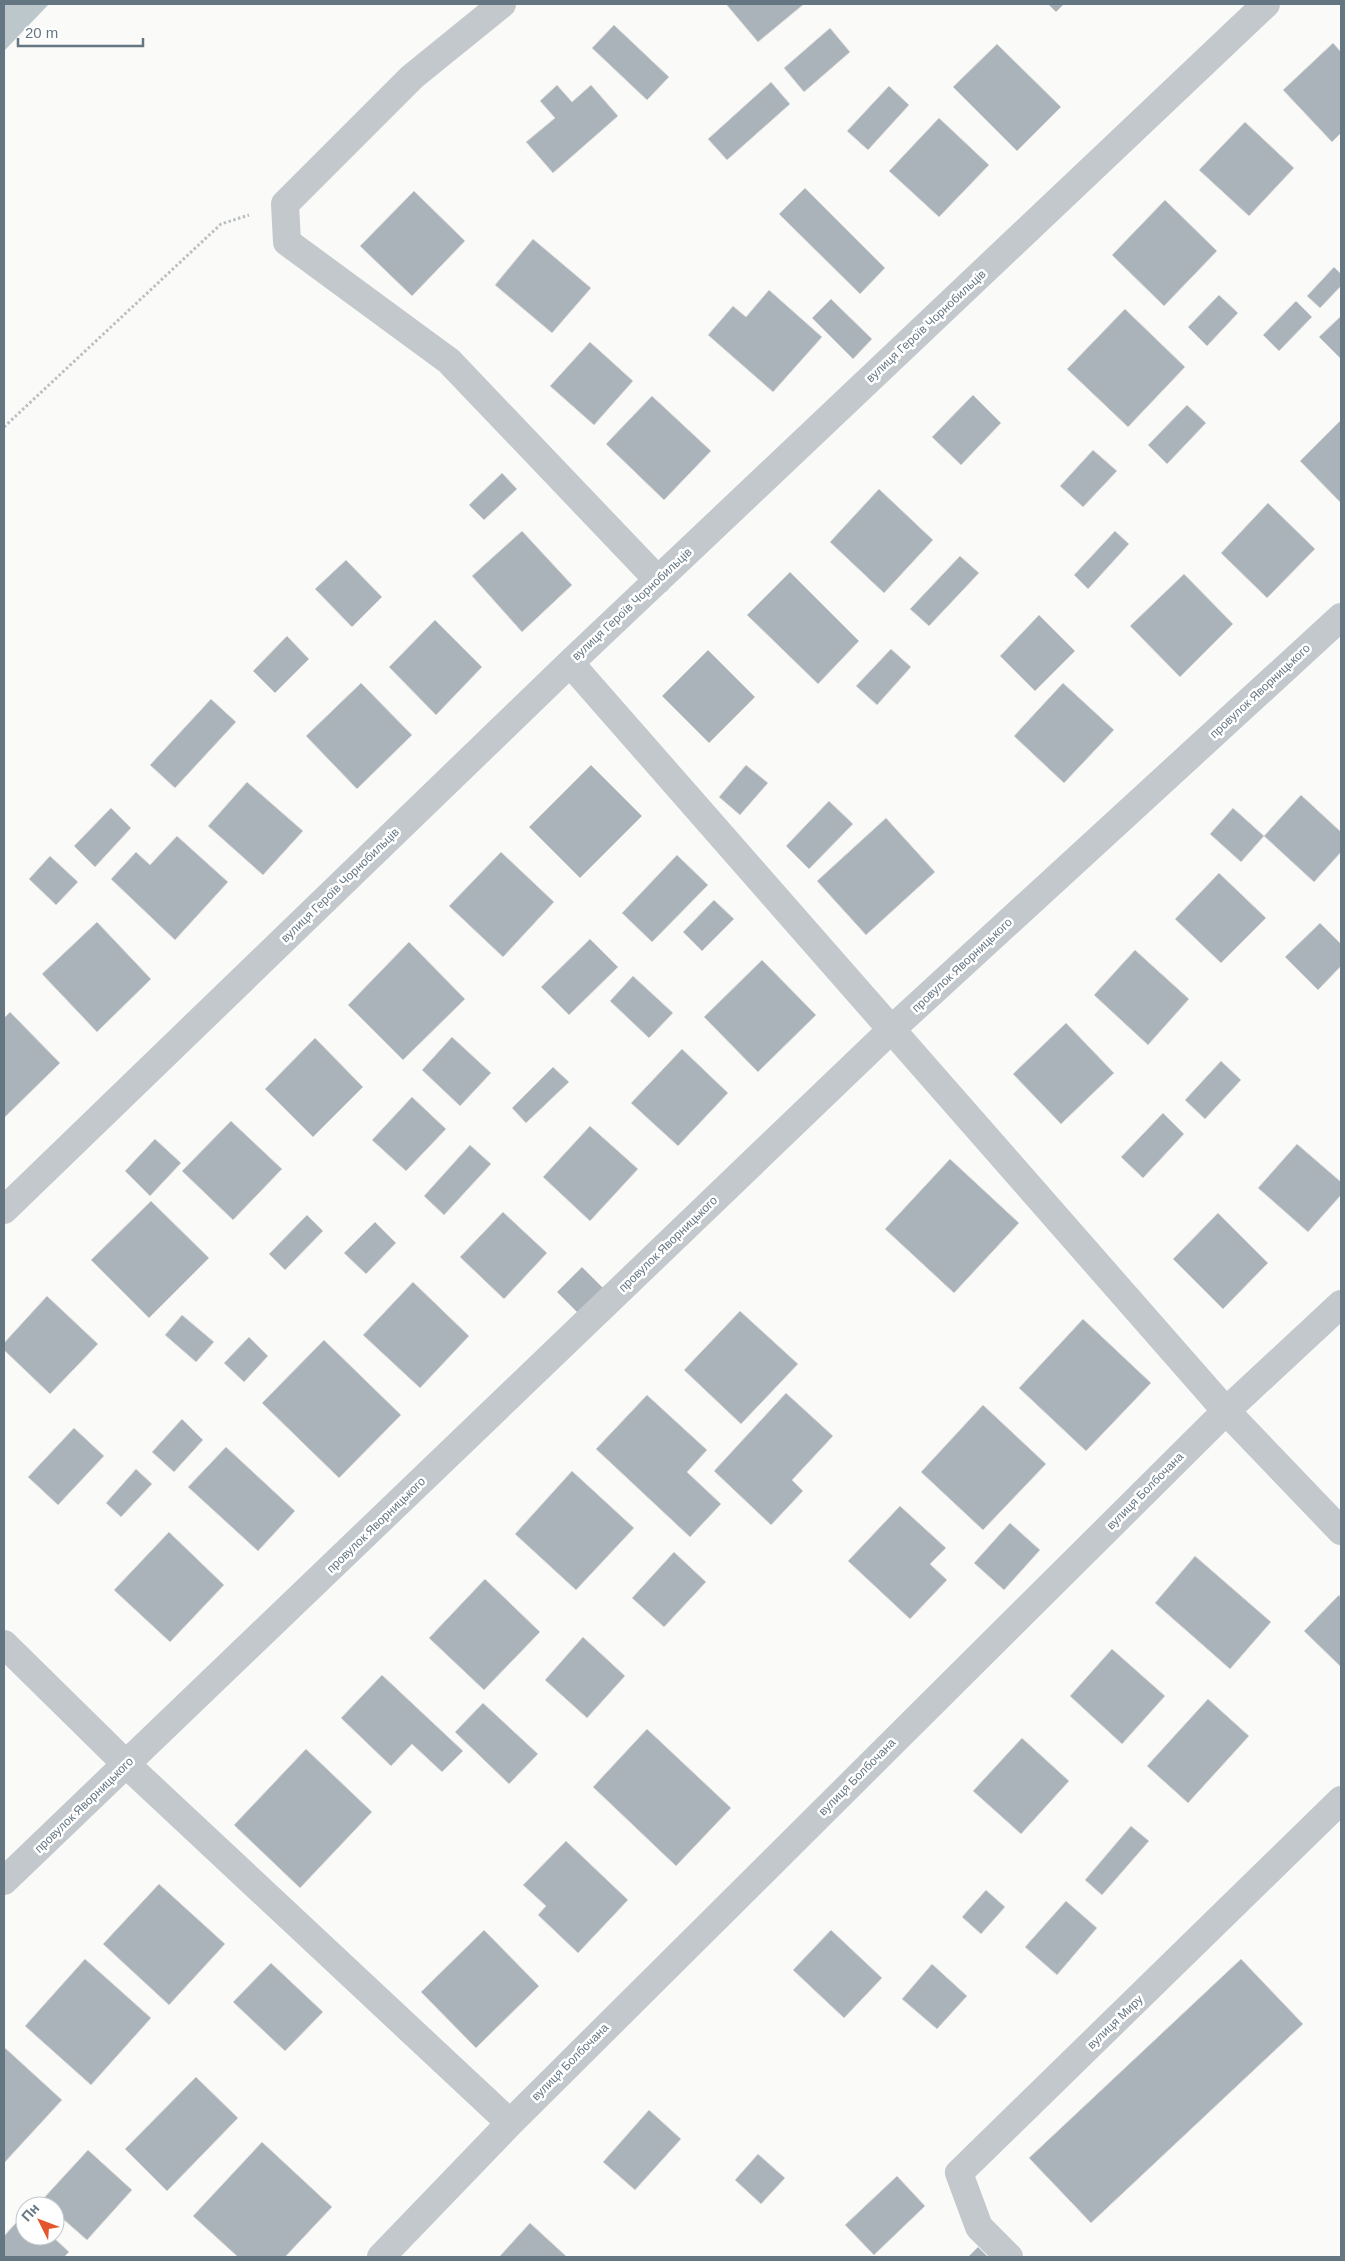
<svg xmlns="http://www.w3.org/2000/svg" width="1345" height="2261" font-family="Arial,sans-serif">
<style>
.water{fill:#bbc7cb}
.building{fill:#aab3b9;stroke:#dcdcda}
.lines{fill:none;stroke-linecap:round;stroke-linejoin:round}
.path{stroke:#bbbfc2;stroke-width:3;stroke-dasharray:2.5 2.5;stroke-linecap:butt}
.minor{stroke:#c3c8cc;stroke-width:28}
.labels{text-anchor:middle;stroke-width:5;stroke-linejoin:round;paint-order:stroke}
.street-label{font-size:12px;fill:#657683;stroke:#fff}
</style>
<rect width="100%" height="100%" fill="#fafaf8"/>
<path class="water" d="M4 4H49L4 51Z"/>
<path class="building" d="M726 4H804L758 42Z
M1048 4H1064L1056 12Z
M614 25 669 77 647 100 592 48Z
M830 28 850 52 804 92 784 68Z
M1333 43 1341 52V133L1332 142 1283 90Z
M997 44 1061 107 1017 151 953 87Z
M771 82 790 104 727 160 708 139Z
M557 85 572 102 591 85 618 116 553 173 526 142 555 118 540 101Z
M889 86 909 105 868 150 847 131Z
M939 118 989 165 939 217 889 171Z
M1245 122 1294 168 1249 216 1199 170Z
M805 188 885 268 860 294 779 214Z
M414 191 465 241 412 296 360 246Z
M1165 200 1217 251 1164 306 1112 255Z
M533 239 591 288 552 333 495 285Z
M1334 267 1341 274V286L1320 308 1307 296Z
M769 290 822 337 773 392 708 335 733 306 746 317Z
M1219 295 1238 313 1207 346 1188 327Z
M831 299 872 339 853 359 812 318Z
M1296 301 1312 317 1279 351 1263 335Z
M1125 309 1185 367 1128 427 1067 369Z
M1341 316V359L1319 337Z
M590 342 633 381 594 425 550 386Z
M973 395 1001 423 961 465 932 437Z
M652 396 711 451 664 500 606 444Z
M1187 405 1206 423 1167 464 1148 445Z
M1341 420V503L1300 461Z
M1093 450 1117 471 1083 507 1060 486Z
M502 473 517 489 484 520 469 505Z
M879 489 933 540 884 593 830 542Z
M1268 503 1315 549 1267 598 1221 553Z
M522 531 572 585 522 632 472 576Z
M1115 531 1129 544 1088 589 1074 575Z
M960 556 979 573 929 626 910 609Z
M346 560 382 597 352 627 315 589Z
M790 572 859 641 818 684 747 615Z
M1184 574 1233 624 1180 677 1130 626Z
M1039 615 1075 651 1035 691 1000 656Z
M435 620 482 667 436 715 389 667Z
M287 636 309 659 275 693 253 671Z
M891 649 911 667 877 705 856 686Z
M708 650 755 697 709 743 662 696Z
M361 683 412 735 357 789 306 736Z
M1063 683 1114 730 1064 783 1014 736Z
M211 699 236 722 175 788 150 765Z
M591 765 642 816 580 878 529 827Z
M746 765 768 783 740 815 719 797Z
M247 782 303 831 263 875 208 826Z
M1301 795 1341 832V852L1314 882 1264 836Z
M829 801 853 824 809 869 786 846Z
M111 808 131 828 95 867 74 846Z
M1233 808 1264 836 1241 862 1210 834Z
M886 818 935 872 866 935 817 881Z
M177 836 228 882 175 940 111 879 136 852 150 865Z
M501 852 554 902 503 957 449 906Z
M677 855 708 885 652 942 622 913Z
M50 856 78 882 56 905 29 879Z
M1219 873 1266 918 1221 963 1175 919Z
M714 900 734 919 702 951 683 932Z
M97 922 151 979 97 1032 42 974Z
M1320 923 1341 944V966L1318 990 1285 957Z
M590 939 618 967 569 1015 541 987Z
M409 942 465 999 403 1060 348 1005Z
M1135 950 1189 999 1148 1045 1094 995Z
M762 960 816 1015 758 1072 704 1017Z
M633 976 673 1013 649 1038 610 1001Z
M10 1012 60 1063 4 1118V1018Z
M1066 1023 1114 1073 1061 1124 1013 1074Z
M452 1037 491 1073 460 1106 422 1070Z
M315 1038 363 1087 313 1137 265 1089Z
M682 1049 728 1093 678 1146 631 1103Z
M1221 1061 1241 1080 1205 1119 1185 1100Z
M553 1067 569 1082 526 1123 512 1108Z
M412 1097 446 1129 406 1171 372 1140Z
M1163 1113 1184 1134 1143 1178 1121 1157Z
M231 1121 282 1169 233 1220 182 1171Z
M590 1126 638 1169 590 1221 543 1177Z
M155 1139 181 1163 150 1196 125 1171Z
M1297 1144 1341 1182V1195L1308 1232 1258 1188Z
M470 1145 491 1164 444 1215 424 1196Z
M950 1159 1019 1223 954 1293 885 1229Z
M151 1201 209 1258 149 1318 91 1260Z
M503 1212 547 1253 504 1299 460 1257Z
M1218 1213 1268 1263 1223 1309 1173 1259Z
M307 1215 323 1231 285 1270 269 1254Z
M375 1222 396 1243 366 1274 344 1253Z
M582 1267 611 1296 586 1321 557 1292Z
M413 1282 469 1336 420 1388 363 1335Z
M47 1296 98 1344 50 1394 4 1350V1343Z
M740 1311 798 1364 741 1424 684 1370Z
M182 1315 214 1342 196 1362 165 1335Z
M1083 1319 1151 1383 1086 1451 1019 1388Z
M249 1337 268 1356 244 1382 224 1363Z
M324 1340 401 1415 339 1478 262 1403Z
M786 1393 833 1436 792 1480 803 1491 771 1525 714 1471Z
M647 1395 707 1450 687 1472 721 1504 690 1537 596 1449Z
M983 1405 1046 1464 983 1530 921 1472Z
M182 1419 203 1440 174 1472 152 1452Z
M74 1428 104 1456 58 1505 28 1477Z
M226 1447 295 1511 258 1551 188 1487Z
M136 1469 152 1484 121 1517 106 1503Z
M572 1471 634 1528 576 1590 515 1534Z
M900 1506 946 1548 930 1564 947 1580 910 1619 848 1561Z
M1010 1523 1040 1550 1004 1590 974 1563Z
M169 1532 224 1585 170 1642 114 1590Z
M674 1552 706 1582 664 1627 632 1598Z
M1195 1556 1271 1622 1230 1669 1155 1603Z
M485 1579 540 1632 484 1690 429 1638Z
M1339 1595 1341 1598V1667L1304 1631Z
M583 1637 625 1676 587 1718 545 1680Z
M1112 1649 1165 1696 1122 1744 1070 1696Z
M382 1675 463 1751 442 1772 412 1744 391 1766 341 1718Z
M1208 1699 1249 1736 1188 1803 1147 1766Z
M483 1703 538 1754 509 1784 455 1732Z
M647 1729 731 1808 676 1866 593 1787Z
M1022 1738 1069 1781 1021 1834 973 1791Z
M306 1749 372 1812 300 1888 234 1825Z
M1131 1826 1149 1841 1102 1895 1085 1880Z
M566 1841 628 1900 578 1953 538 1915 546 1906 523 1885Z
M159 1884 225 1944 169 2005 103 1944Z
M986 1890 1005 1907 981 1934 962 1917Z
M1066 1901 1097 1928 1057 1975 1025 1947Z
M484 1930 539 1986 476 2048 421 1992Z
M831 1930 882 1978 844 2018 793 1970Z
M85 1959 151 2018 91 2085 25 2026Z
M1241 1959 1303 2024 1091 2223 1029 2158Z
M271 1963 323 2012 285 2051 233 2002Z
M932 1964 967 1996 937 2029 902 1999Z
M4 2047 62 2100 4 2163Z
M196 2077 238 2118 167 2191 125 2149Z
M649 2110 681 2139 635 2190 603 2162Z
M262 2142 332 2207 285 2257H238L193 2216Z
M88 2150 132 2190 87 2240 55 2212V2206H49L42 2200Z
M758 2154 785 2178 761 2204 735 2180Z
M897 2176 925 2206 874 2255 845 2225Z
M25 2213V2236H52L69 2252 64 2257H4V2236Z
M530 2223 567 2257H499Z
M978 2247 988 2257H968Z"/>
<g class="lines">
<path class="path" d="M4 427 221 224 249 215"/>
<path class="minor" d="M502 4 412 77 285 204 287 242 449 361 658 580
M570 663 1226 1411 1341 1531
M4 1210 570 663 1266 4
M4 1644 126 1764 510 2123
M4 1881 893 1028 1341 617
M381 2257 510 2123 1226 1411 1341 1304
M1009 2257 979 2227 959 2173 1341 1800"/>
</g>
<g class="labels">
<g class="street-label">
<text transform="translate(926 326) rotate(-43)" y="4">вулиця Героїв Чорнобильців</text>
<text transform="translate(632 604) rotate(-43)" y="4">вулиця Героїв Чорнобильців</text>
<text transform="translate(1260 691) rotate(-43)" y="4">провулок Яворницького</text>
<text transform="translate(340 885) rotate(-44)" y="4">вулиця Героїв Чорнобильців</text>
<text transform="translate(962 965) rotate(-43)" y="4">провулок Яворницького</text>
<text transform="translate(668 1244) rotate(-44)" y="4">провулок Яворницького</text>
<text transform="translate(1145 1491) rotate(-45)" y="4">вулиця Болбочана</text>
<text transform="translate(376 1525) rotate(-44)" y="4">провулок Яворницького</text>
<text transform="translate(857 1777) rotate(-45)" y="4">вулиця Болбочана</text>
<text transform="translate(84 1805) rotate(-44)" y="4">провулок Яворницького</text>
<text transform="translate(1115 2022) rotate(-44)" y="4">вулиця Миру</text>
<text transform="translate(570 2062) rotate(-45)" y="4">вулиця Болбочана</text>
</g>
</g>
<rect width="1345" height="2261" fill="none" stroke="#657683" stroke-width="10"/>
<g transform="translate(40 2221) rotate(312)"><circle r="24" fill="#ffffff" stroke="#c1c8cd"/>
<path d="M0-4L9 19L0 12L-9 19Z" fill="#e4572e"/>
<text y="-8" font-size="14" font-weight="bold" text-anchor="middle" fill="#657683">Пн</text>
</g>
<path d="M18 38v8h125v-8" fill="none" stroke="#657683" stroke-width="2.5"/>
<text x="25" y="38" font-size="15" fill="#657683" stroke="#ffffff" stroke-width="4" paint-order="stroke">20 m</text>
</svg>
